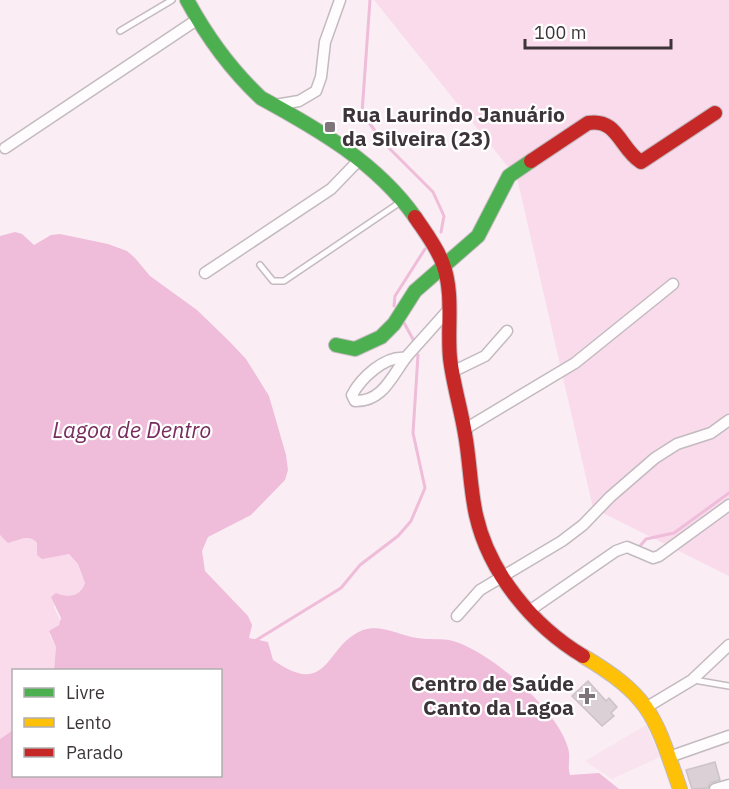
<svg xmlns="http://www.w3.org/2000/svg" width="729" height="789" font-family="'IBM Plex Sans',sans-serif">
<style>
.built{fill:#f8e3ee}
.green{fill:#fadbec}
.water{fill:#efbcd9}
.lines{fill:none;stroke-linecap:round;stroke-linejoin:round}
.stream{stroke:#efbcd9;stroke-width:3}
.building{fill:#dad0d5;stroke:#ccc3c8;stroke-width:1.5}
.lane-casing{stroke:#c3babf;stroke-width:8}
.street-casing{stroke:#c3babf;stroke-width:13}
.fast-casing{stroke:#c3babf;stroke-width:16}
.slow-casing{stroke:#c3babf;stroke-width:16}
.jam-casing{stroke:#c3babf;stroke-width:16}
.lane{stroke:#fefcfd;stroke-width:5}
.street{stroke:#fefcfd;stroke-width:10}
.fast{stroke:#4caf50;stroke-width:14}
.slow{stroke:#ffc107;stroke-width:14}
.jam{stroke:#c62828;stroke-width:14}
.poi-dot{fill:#7e757a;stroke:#fff;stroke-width:2}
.labels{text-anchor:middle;stroke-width:4.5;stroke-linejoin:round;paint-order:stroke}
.poi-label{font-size:21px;font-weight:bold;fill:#3c3438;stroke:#fff;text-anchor:start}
.water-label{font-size:22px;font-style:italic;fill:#782c5d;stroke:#fff}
</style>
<rect width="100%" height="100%" fill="#faeef4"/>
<path class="built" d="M646 725 660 757 612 779 585 761Z"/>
<path class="green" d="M374 0H729V576L593 508 517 178Z
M0 535 12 542C22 539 29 534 37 543V550L69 554 78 564 85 583C80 597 69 598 56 593L54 607 61 622 49 634 56 647 54 670H14L13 730 0 739Z"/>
<path class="water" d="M15 232 22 234 34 245 51 235 60 234 108 244 127 251 135 258 150 276 197 310 229 341 246 359 269 396 286 455 288 470 285 480 251 515 208 537 202 551 205 571 248 616 252 625 249 638 268 642 273 660C330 700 325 644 363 630 381 624 399 635 417 638 429 640 442 638 453 641 491 652 558 710 568 748 571 758 567 766 570 775L599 773 619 789H0V739L13 730 14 776H220V670H54L56 647 49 631 59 625 61 618 51 597 56 593C69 598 80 597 85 583L78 564 69 554 42 559 37 555V543C28 533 19 541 8 543L0 535V236Z"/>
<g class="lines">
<path class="stream" d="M370 0 362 113 383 142 433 192 444 216 441 232
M394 306 395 296 425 249
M403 321 414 341
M640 546 646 539 674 533 729 493
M253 642 341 588 360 565 398 536 411 521 425 488 413 433 418 355"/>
</g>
<path class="building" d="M588 681 606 701 609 698 617 707 611 713 614 716 602 726 572 696Z
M715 762 720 780 710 783 708 788 692 789 686 770Z"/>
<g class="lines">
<g class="lane-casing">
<path id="lane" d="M120 31 172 0
M260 265 273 281H284L402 201
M694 680 729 686"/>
</g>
<g class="street-casing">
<path id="street" d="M275 105 299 101 316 91 321 77 325 42 340 0
M5 148 198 19
M205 273 331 189 360 159
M406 358C385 355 361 378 352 395L355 401C384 402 393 373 408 355 422 339 436 324 449 309
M452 372 485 356 507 331
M465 429 575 363 673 284
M529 611 616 551 627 547 653 558 659 556 729 505
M457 616 480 590 562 541 583 525 610 497 655 458 677 444 711 433 729 420
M647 707 692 680 729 645
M669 757 729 736
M715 789 729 785"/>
</g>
<g class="fast-casing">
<path id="fast" d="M187 0C207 37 230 69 261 98 318 129 377 163 415 217
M336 345 355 349 381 337 394 324 415 291 478 236 509 176 531 161"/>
</g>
<g class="slow-casing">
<path id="slow" d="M583 656C652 697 655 717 680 789"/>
</g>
<g class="jam-casing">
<path id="jam" d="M531 161 588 123C618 118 620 149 641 162L715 113
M415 217C425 232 437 247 443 264 454 294 447 327 450 358 453 384 461 409 465 434 470 461 470 488 476 515 489 573 533 626 583 656"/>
</g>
<use href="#lane" class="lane"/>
<use href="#street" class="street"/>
<use href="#fast" class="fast"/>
<use href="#slow" class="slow"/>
<use href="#jam" class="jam"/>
</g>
<g class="poi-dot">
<rect x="324" y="121" width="12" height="12" rx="3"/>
<path d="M584 687h6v6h6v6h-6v6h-6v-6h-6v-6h6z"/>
</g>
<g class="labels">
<g class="poi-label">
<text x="342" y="122">Rua Laurindo Januário<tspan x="342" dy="24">da Silveira (23)</tspan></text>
<text x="574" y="691" text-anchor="end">Centro de Saúde<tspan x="574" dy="24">Canto da Lagoa</tspan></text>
</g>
<g class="water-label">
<text x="132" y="438">Lagoa de Dentro</text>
</g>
</g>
<rect x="12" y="669" width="210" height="108" fill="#ffffff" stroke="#b1aeaf" stroke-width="1.5"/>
<rect x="24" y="688" width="30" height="9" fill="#4caf50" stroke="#b1aeaf" stroke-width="1.5"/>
<text x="66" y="699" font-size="18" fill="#3c3438">Livre</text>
<rect x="24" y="718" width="30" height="9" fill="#ffc107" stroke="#b1aeaf" stroke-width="1.5"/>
<text x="66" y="729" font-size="18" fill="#3c3438">Lento</text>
<rect x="24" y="748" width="30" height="9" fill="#c62828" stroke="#b1aeaf" stroke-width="1.5"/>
<text x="66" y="759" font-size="18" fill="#3c3438">Parado</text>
<path d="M525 39v9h146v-9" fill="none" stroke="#3c3438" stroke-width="3"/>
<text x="534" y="39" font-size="18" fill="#3c3438" stroke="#ffffff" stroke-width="4.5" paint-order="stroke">100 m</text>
</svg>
